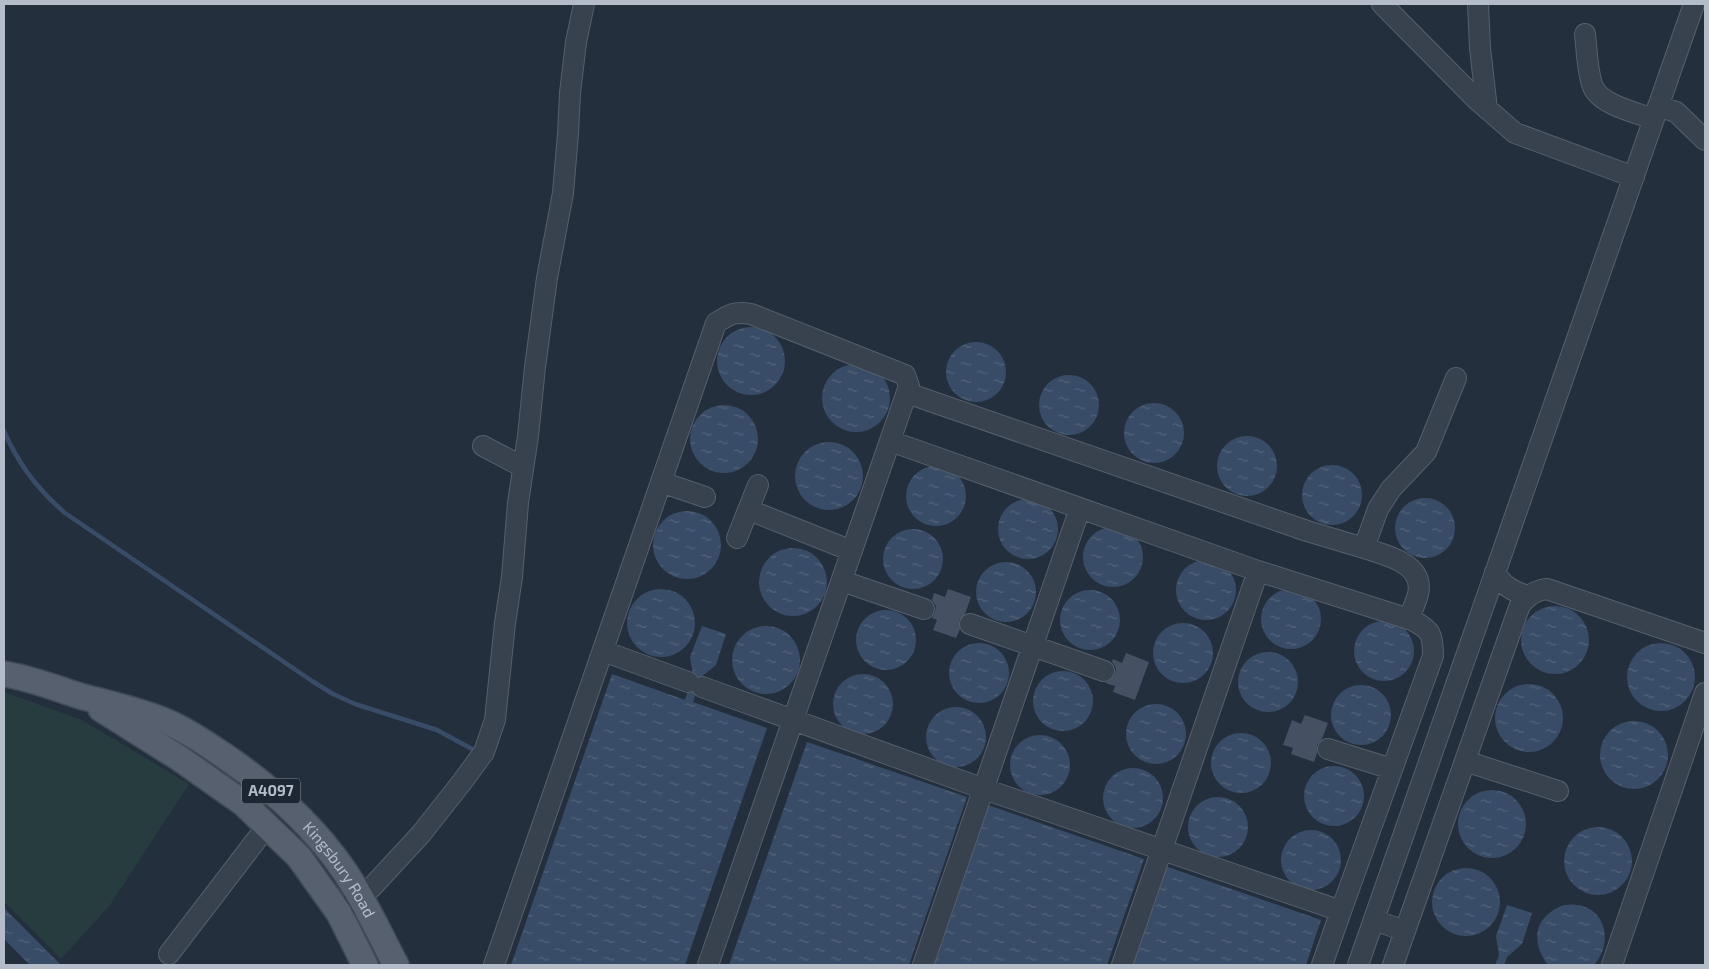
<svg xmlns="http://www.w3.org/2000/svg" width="1709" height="969" font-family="'Exo 2',sans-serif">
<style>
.grass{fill:#263c3f}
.water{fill:url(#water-ripples)}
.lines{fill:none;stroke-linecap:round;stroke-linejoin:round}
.stream{stroke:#394c67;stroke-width:4.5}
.building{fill:#455162}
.minor-casing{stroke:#565f6c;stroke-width:22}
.major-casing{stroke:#414a57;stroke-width:28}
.minor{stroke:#38414e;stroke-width:20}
.major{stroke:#56606e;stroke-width:25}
.labels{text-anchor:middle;stroke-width:4;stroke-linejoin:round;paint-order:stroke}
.shield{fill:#1d2633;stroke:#878f9c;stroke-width:1}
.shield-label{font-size:15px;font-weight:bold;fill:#b4bcc9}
.street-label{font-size:16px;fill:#b4bcc9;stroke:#1d2633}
</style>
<defs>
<pattern id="water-ripples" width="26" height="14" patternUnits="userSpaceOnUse" patternTransform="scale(1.25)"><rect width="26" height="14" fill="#394c67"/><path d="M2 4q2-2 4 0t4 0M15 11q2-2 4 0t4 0" fill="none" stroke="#53647b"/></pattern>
</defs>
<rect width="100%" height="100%" fill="#242f3e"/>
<path class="grass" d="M4 692 82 720 189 784 110 905 61 959 4 902Z"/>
<path class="water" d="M717 361a34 34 0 1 1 68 0a34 34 0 1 1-68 0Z
M946 372a30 30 0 1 1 60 0a30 30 0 1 1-60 0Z
M822 398a34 34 0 1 1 68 0a34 34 0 1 1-68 0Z
M1039 405a30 30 0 1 1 60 0a30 30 0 1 1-60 0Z
M1124 433a30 30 0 1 1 60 0a30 30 0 1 1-60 0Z
M690 439a34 34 0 1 1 68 0a34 34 0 1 1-68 0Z
M1217 466a30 30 0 1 1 60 0a30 30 0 1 1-60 0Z
M795 476a34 34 0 1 1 68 0a34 34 0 1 1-68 0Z
M1302 495a30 30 0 1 1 60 0a30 30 0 1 1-60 0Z
M906 496a30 30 0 1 1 60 0a30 30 0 1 1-60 0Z
M1395 528a30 30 0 1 1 60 0a30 30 0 1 1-60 0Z
M998 529a30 30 0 1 1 60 0a30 30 0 1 1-60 0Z
M653 545a34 34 0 1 1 68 0a34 34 0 1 1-68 0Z
M1083 557a30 30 0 1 1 60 0a30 30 0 1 1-60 0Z
M883 559a30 30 0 1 1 60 0a30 30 0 1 1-60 0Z
M759 582a34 34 0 1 1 68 0a34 34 0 1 1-68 0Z
M1176 590a30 30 0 1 1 60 0a30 30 0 1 1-60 0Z
M976 592a30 30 0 1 1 60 0a30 30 0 1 1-60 0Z
M627 623a34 34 0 1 1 68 0a34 34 0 1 1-68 0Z
M1261 619a30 30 0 1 1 60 0a30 30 0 1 1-60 0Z
M1060 620a30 30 0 1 1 60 0a30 30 0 1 1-60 0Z
M1521 640a34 34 0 1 1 68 0a34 34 0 1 1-68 0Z
M856 640a30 30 0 1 1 60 0a30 30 0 1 1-60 0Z
M1354 651a30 30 0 1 1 60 0a30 30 0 1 1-60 0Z
M1153 653a30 30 0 1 1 60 0a30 30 0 1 1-60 0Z
M732 660a34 34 0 1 1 68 0a34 34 0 1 1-68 0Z
M702 626 726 634 716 665 701 677 693 702 767 728 685 965H511L612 674 685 700 693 675 690 657Z
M1627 677a34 34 0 1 1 68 0a34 34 0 1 1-68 0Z
M949 673a30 30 0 1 1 60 0a30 30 0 1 1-60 0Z
M1238 682a30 30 0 1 1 60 0a30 30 0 1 1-60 0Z
M1033 701a30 30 0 1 1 60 0a30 30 0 1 1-60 0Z
M833 704a30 30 0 1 1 60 0a30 30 0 1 1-60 0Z
M1495 718a34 34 0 1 1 68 0a34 34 0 1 1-68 0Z
M1331 715a30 30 0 1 1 60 0a30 30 0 1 1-60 0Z
M1126 734a30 30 0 1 1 60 0a30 30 0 1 1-60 0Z
M926 737a30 30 0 1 1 60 0a30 30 0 1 1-60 0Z
M1600 755a34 34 0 1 1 68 0a34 34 0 1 1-68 0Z
M1211 763a30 30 0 1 1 60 0a30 30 0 1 1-60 0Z
M1010 765a30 30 0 1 1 60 0a30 30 0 1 1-60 0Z
M807 742 967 797 909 965H729Z
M1304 796a30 30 0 1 1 60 0a30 30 0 1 1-60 0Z
M1103 798a30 30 0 1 1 60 0a30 30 0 1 1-60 0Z
M1458 824a34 34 0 1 1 68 0a34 34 0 1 1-68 0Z
M1188 827a30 30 0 1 1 60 0a30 30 0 1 1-60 0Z
M985 804 1144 859 1107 965H929Z
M1564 861a34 34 0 1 1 68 0a34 34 0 1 1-68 0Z
M1281 860a30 30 0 1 1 60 0a30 30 0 1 1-60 0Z
M1162 865 1321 920 1306 965H1127Z
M1432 902a34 34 0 1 1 68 0a34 34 0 1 1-68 0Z
M1507 905 1532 913 1522 944 1507 957 1504 965H1495L1499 955 1496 936Z
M1564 905C1568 905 1573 904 1576 905 1607 908 1613 944 1594 965H1548C1530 941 1534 916 1564 905Z
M4 908 61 965H30L4 939Z"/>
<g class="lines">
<path class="stream" d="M4 431C18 464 37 489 65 513L312 681 333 694 355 704 437 730 474 750"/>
</g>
<path class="building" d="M948 589 971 597 965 614 959 620 960 629 956 638 933 630 937 620 932 618 935 612 936 606 932 600 934 593 945 597Z
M1126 653 1149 662 1135 700 1113 692 1115 686 1105 683 1111 680 1115 674 1116 668 1112 662 1113 659 1122 663Z
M1305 715 1328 723 1322 739 1317 745V753L1314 762 1291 754 1293 748 1283 745 1292 720 1301 724Z"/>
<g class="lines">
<g class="minor-casing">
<path id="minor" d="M1382 4 1477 100 1515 133 1634 177
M1478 4 1480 48 1487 109
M1585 34C1587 51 1587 71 1593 87 1601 105 1637 113 1654 119
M1658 106 1676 112 1705 140
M907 393 1307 531 1364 548
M890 441 1258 571 1122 965
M483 446 523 467
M661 482 705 497
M749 510 852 551
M737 538 758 485
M1258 571 1412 620C1431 630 1433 634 1433 656L1341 911
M1495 572C1502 586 1514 592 1528 596
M842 581 924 609
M1408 619C1412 611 1416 602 1418 594 1425 563 1385 555 1364 548L1378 509 1391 489 1426 452 1456 378
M970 624 1104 671
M603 651 688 682
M702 687 984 789 1341 911 1322 965
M1328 749 1392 769
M1465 761 1558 791
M339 913 372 887 421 834 462 782 484 752 495 720 505 623 512 577 518 503 528 436 535 367 547 278 563 193 568 134 570 93 576 42 584 4
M1374 920 1405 931 1393 965
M1405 931 1520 605C1528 596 1535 590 1547 589L1705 643
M169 954 267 826
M494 965 716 323C730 314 735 311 751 314L905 375 909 386 708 965
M923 965 1080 508
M1358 965 1694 4
M1612 965 1705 693"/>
</g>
<g class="major-casing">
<g id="major">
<path id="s1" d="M4 674C30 678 55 688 80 696 109 704 139 710 167 722 187 730 205 743 223 755 269 786 311 823 343 869 364 899 379 933 396 965"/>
<path d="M101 709 179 758 243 803 267 826 299 857 339 913 365 965"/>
</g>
</g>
<use href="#minor" class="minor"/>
<use href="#major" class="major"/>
</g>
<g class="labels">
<rect class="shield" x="242" y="778.5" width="58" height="25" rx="4"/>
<g class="shield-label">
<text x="271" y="796">A4097</text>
</g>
<g class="street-label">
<text dy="6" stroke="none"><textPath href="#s1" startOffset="400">Kingsbury Road</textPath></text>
</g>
</g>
<rect width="1709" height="969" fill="none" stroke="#b4bcc9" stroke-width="10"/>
</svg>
